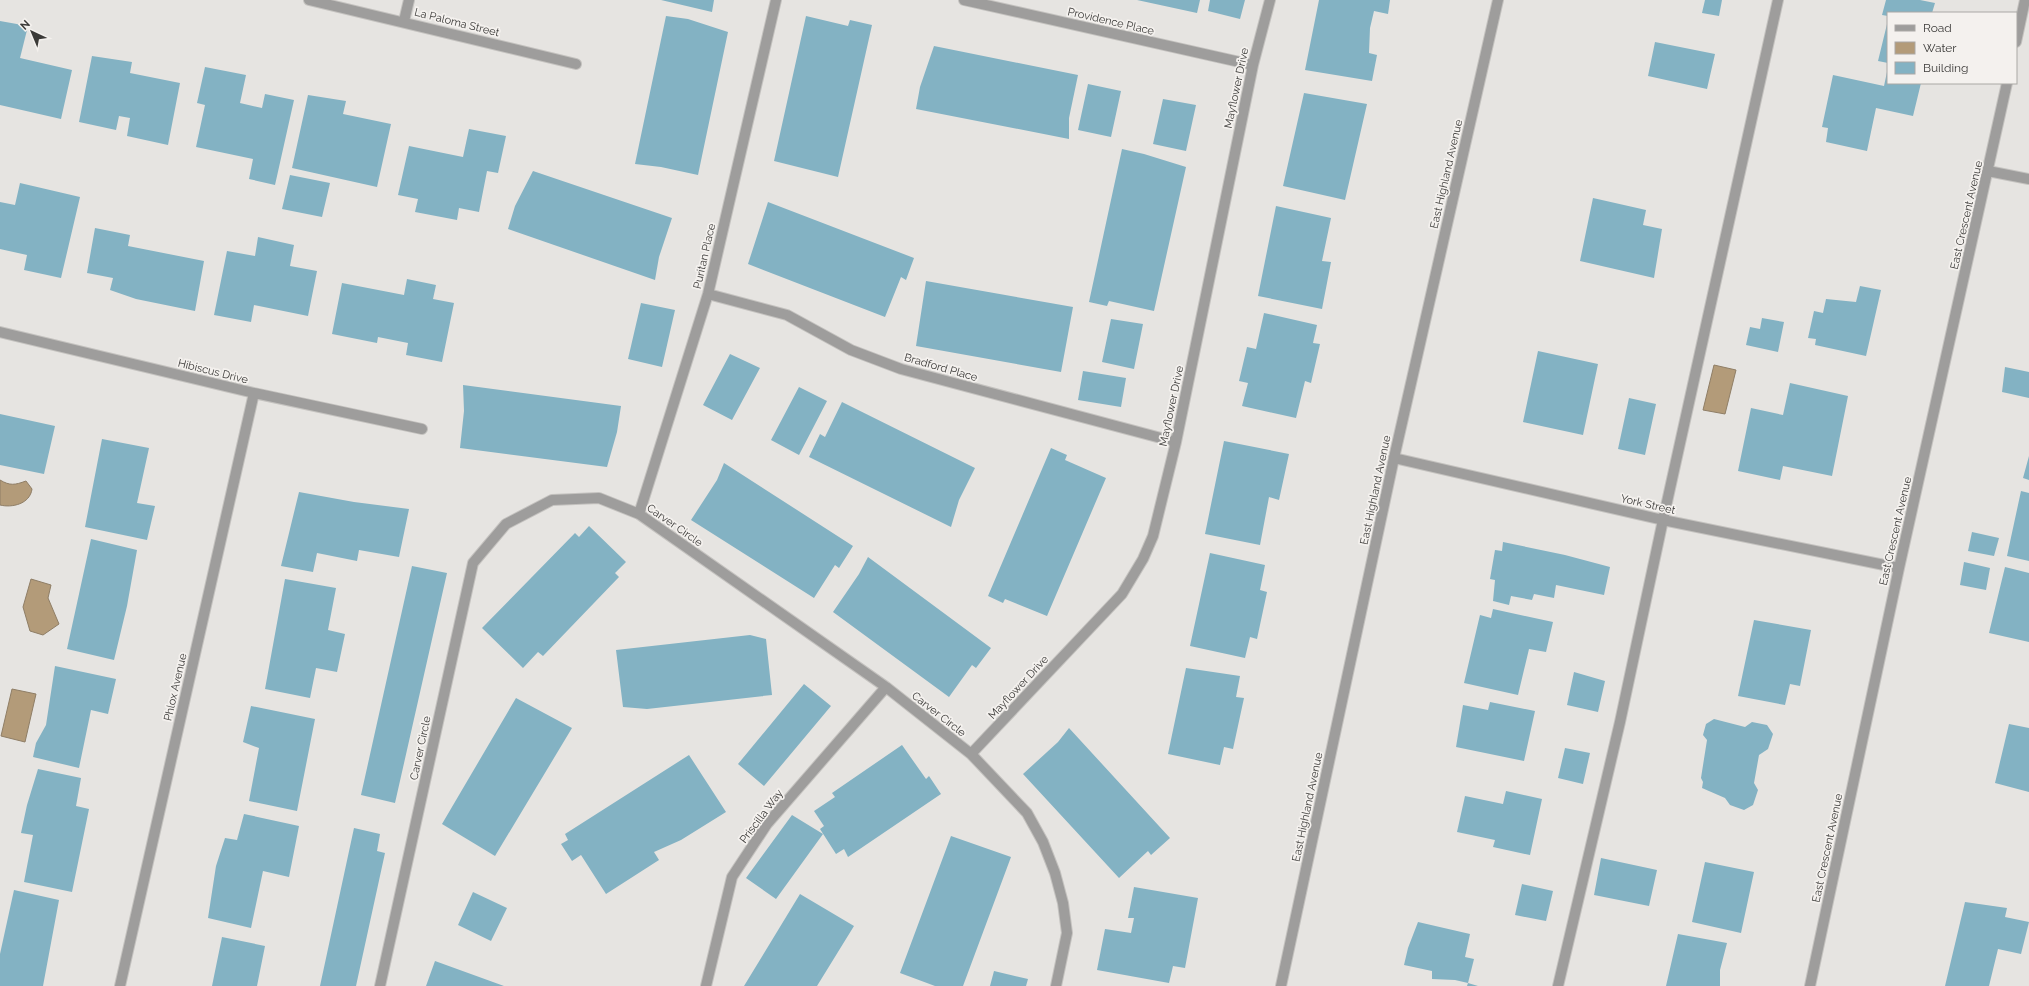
<svg xmlns="http://www.w3.org/2000/svg" width="2029" height="986" font-family="Raleway,sans-serif">
<style>
.water{fill:#b39b79;stroke:#8f7e66}
.building{fill:#83b2c3}
.lines{fill:none;stroke-linecap:round;stroke-linejoin:round}
.service-casing{stroke:#c4c2bf;stroke-width:12}
.minor-casing{stroke:#c4c2bf;stroke-width:12}
.tertiary-casing{stroke:#c4c2bf;stroke-width:12}
.service{stroke:#9e9d9c;stroke-width:10}
.minor{stroke:#9e9d9c;stroke-width:10}
.tertiary{stroke:#9e9d9c;stroke-width:10}
.labels{text-anchor:middle;stroke-width:3.5;stroke-linejoin:round;paint-order:stroke}
.street-label{font-size:11px;fill:#3b3a38;stroke:#f4f1ee}
</style>
<rect width="100%" height="100%" fill="#e6e4e1"/>
<path class="water" d="M1714 365 1736 370 1725 414 1703 410Z
M0 480C10 486 15 485 26 481L32 489C30 504 12 508 0 505Z
M31 579 51 585 48 598 59 624 43 635 30 631 23 607Z
M12 689 36 694 25 742 1 736Z"/>
<path class="building" d="M661 0H714L712 12Z
M1137 0H1200L1197 13Z
M1210 0H1245L1240 19 1208 11Z
M1319 0H1390L1388 14 1374 11 1370 28 1369 53 1377 55 1372 81 1305 70Z
M1705 0H1722L1719 16 1702 13Z
M1886 0H1920L1935 3 1932 13H1888V16L1882 15Z
M666 16 688 19 728 32 698 175 661 167 635 164Z
M806 16 848 26 850 20 872 25 838 177 774 161Z
M1888 20V63L1878 61Z
M0 21 28 26 20 58 72 70 61 119 0 105Z
M1655 42 1715 54 1707 89 1648 76Z
M934 46 1078 75 1069 118V139L916 109 920 87Z
M92 56 132 62 130 73 180 83 168 145 127 136 130 118 119 116 116 130 79 122Z
M205 67 246 75 240 103 262 108 265 94 294 100 275 185 249 179 253 159 196 147 205 105 197 103Z
M1887 72 1888 83H1921L1913 116 1876 108 1867 151 1826 142 1828 128 1822 127 1833 75 1884 86Z
M1088 84 1121 91 1111 137 1078 130Z
M1304 93 1367 104 1345 200 1283 186Z
M308 95 346 101 343 114 391 124 377 187 292 168Z
M1163 99 1196 105 1186 151 1153 144Z
M469 129 506 136 498 173 487 171 479 212 459 208 457 220 415 212 418 199 398 195 409 146 463 157Z
M1122 149 1144 154 1186 167 1154 311 1109 301 1107 306 1089 302Z
M533 171 672 218 659 257 655 280 508 229 515 206Z
M290 175 330 183 322 217 282 209Z
M20 183 80 197 61 278 24 270 27 255 0 249V202L15 205Z
M1593 198 1646 210 1643 225 1662 229 1654 278 1580 261Z
M768 202 914 258 906 280 901 277 885 317 748 264Z
M1276 206 1331 218 1322 261 1331 262 1322 309 1258 296Z
M95 228 130 235 128 246 204 261 195 311 136 299 110 290 113 278 87 273Z
M258 237 294 245 290 266 317 271 308 316 254 305 251 322 214 315 227 251 255 256Z
M407 279 436 285 433 299 454 303 442 362 406 355 408 343 378 337 377 343 332 334 342 283 404 295Z
M926 281 1073 307 1061 372 916 346Z
M1860 286 1881 290 1866 356 1815 345 1816 339 1808 338 1814 311 1823 313 1826 299 1856 302Z
M641 303 675 310 662 367 628 359Z
M1264 313 1317 325 1313 343 1320 344 1311 383 1305 381 1296 418 1242 406 1248 383 1239 381 1247 347 1256 349Z
M1762 318 1784 322 1778 352 1746 345 1750 327 1760 329Z
M1111 319 1143 324 1134 369 1102 362Z
M1538 351 1598 364 1583 435 1523 422Z
M730 354 760 368 732 420 703 405Z
M2005 367 2029 372V398L2002 392Z
M1083 371 1126 378 1121 407 1078 400Z
M1790 383 1848 396 1832 476 1783 466 1780 480 1738 471 1751 408 1783 415Z
M463 385 621 406 617 432 607 467 460 448 464 411Z
M799 387 827 401 799 455 771 440Z
M1629 398 1656 404 1645 455 1618 449Z
M842 402 975 468 959 500 951 527 809 457 820 434 825 437Z
M0 414 55 426 44 474 0 465Z
M102 439 149 448 137 503 155 506 147 540 85 527Z
M1224 441 1289 454 1279 500 1269 497 1260 545 1205 534Z
M1051 448 1067 455 1065 460 1106 478 1047 616 1005 599 1003 603 988 596Z
M2029 456V480L2023 478Z
M724 463 853 546 839 568 835 565 814 598 691 520 717 480Z
M2021 491 2029 493V561L2007 556Z
M299 492 354 502 409 509 399 557 359 550 357 561 317 553 313 572 281 566Z
M589 526 626 562 615 573 619 577 543 656 538 652 523 668 482 628 575 533 579 537Z
M1972 532 1999 538 1994 556 1968 551Z
M91 539 137 550 127 606 114 660 67 649Z
M1503 542 1565 555 1610 567 1604 595 1556 585 1554 598 1534 594 1532 600 1511 596 1509 605 1493 601 1495 580 1490 579 1495 550 1502 551Z
M1210 553 1265 565 1260 590 1267 592 1257 639 1250 637 1245 658 1190 646Z
M868 557 991 648 976 668 972 665 949 697 833 612 859 574Z
M1964 562 1990 568 1986 590 1960 585Z
M412 566 447 573 395 803 361 795Z
M2005 567 2029 573V642L1989 633Z
M285 579 336 588 328 630 345 634 337 672 316 668 310 698 265 689Z
M1493 609 1553 622 1546 652 1529 649 1518 695 1464 683 1480 615 1491 618Z
M1754 620 1811 630 1800 686 1790 684 1785 705 1738 696Z
M750 635 766 639 772 695 647 709 623 707 616 650Z
M55 666 116 679 108 714 91 710 79 768 33 757 36 743 46 725Z
M1186 668 1240 676 1236 697 1244 698 1233 749 1224 747 1220 765 1168 754Z
M1574 672 1605 681 1598 712 1567 705Z
M804 684 831 706 764 786 738 764Z
M516 698 572 728 495 856 442 824Z
M1490 702 1535 711 1524 761 1456 747 1463 705 1488 710Z
M251 706 315 719 297 811 249 801 259 748 243 742Z
M1714 719 1745 727 1752 722 1767 725 1773 734 1768 749 1759 755 1754 783 1758 790 1753 805 1744 810 1730 805 1725 798 1702 788 1703 782 1701 778 1707 740 1703 735 1706 724Z
M2009 724 2029 728V792L1995 783Z
M1069 728 1170 838 1151 855 1148 851 1119 878 1023 774 1058 742Z
M902 745 926 779 929 776 941 794 848 857 844 849 836 854 820 829 824 826 814 811 835 797 832 793Z
M1565 748 1590 753 1583 784 1558 778Z
M689 755 726 812 681 840 654 852 659 860 606 894 581 855 572 861 561 844 568 840 565 834Z
M38 769 81 778 76 806 89 809 72 892 24 882 33 835 21 833 27 805Z
M1506 791 1542 799 1530 855 1493 847 1495 840 1457 832 1465 796 1503 804Z
M244 814 299 826 289 877 263 871 251 928 208 918 216 866 225 838 237 840Z
M792 815 823 834 776 899 746 878Z
M354 828 380 834 377 851 385 853 356 986H320Z
M951 836 1011 857 963 986H935L900 973Z
M1601 858 1657 870 1649 906 1594 895Z
M1705 862 1754 872 1741 933 1692 922Z
M1522 884 1553 891 1546 921 1515 915Z
M1134 887 1198 898 1185 968 1173 966 1169 983 1097 970 1105 929 1131 933 1134 918H1128Z
M14 890 59 900 43 986H0V954Z
M473 892 507 908 491 941 458 925Z
M800 894 854 926 817 986H744Z
M1965 902 2007 908 2005 917 2029 922 2021 954 1998 949 1989 986H1945Z
M1418 922 1470 934 1465 957 1474 959 1468 983 1478 986H1467L1468 983 1455 980 1432 979V971L1404 965 1408 948Z
M1678 934 1727 943 1720 970V986H1666Z
M222 937 265 946 257 986H212Z
M435 961 504 986H426Z
M994 971 1028 979 1026 986H990Z"/>
<g class="lines">
<g class="service-casing">
<path id="service" d="M1558 986 1620 722 1663 520 1778 0"/>
</g>
<g class="minor-casing">
<path id="minor" d="M309 0 576 64
M964 0 1253 65
M404 21 409 0
M2016 42 2025 0
M1988 171 2029 179
M708 294 787 315 851 350 901 369 1176 442
M0 332 254 393 422 429
M1394 458 1663 520 1899 568
M639 514 708 294 776 0
M971 754 1122 594 1143 559 1153 536 1176 442 1253 65 1270 0
M120 986 254 393
M380 986 473 563 506 524 552 500 599 498 639 514 886 687 971 754 1027 813 1043 842 1055 873 1063 903 1067 933 1056 986
M706 986 732 877 767 824 886 687
M1810 986 1899 568 2007 83"/>
</g>
<g class="tertiary-casing">
<path id="tertiary" d="M1281 986 1394 458 1498 0"/>
</g>
<use href="#service" class="service"/>
<use href="#minor" class="minor"/>
<use href="#tertiary" class="tertiary"/>
</g>
<g class="labels">
<g class="street-label">
<text transform="translate(1111 21) rotate(13)" y="4">Providence Place</text>
<text transform="translate(457 22) rotate(14)" y="4">La Paloma Street</text>
<text transform="translate(1236 88) rotate(-78)" y="4">Mayflower Drive</text>
<text transform="translate(1446 174) rotate(-77)" y="4">East Highland Avenue</text>
<text transform="translate(1966 215) rotate(-77)" y="4">East Crescent Avenue</text>
<text transform="translate(704 256) rotate(-77)" y="4">Puritan Place</text>
<text transform="translate(941 367) rotate(16)" y="4">Bradford Place</text>
<text transform="translate(213 371) rotate(14)" y="4">Hibiscus Drive</text>
<text transform="translate(1171 406) rotate(-78)" y="4">Mayflower Drive</text>
<text transform="translate(1375 490) rotate(-78)" y="4">East Highland Avenue</text>
<text transform="translate(1648 504) rotate(13)" y="4">York Street</text>
<text transform="translate(675 525) rotate(35)" y="4">Carver Circle</text>
<text transform="translate(1895 531) rotate(-77)" y="4">East Crescent Avenue</text>
<text transform="translate(175 687) rotate(-77)" y="4">Phlox Avenue</text>
<text transform="translate(1018 687) rotate(-47)" y="4">Mayflower Drive</text>
<text transform="translate(939 714) rotate(38)" y="4">Carver Circle</text>
<text transform="translate(420 748) rotate(-78)" y="4">Carver Circle</text>
<text transform="translate(1307 807) rotate(-78)" y="4">East Highland Avenue</text>
<text transform="translate(761 816) rotate(-53)" y="4">Priscilla Way</text>
<text transform="translate(1827 848) rotate(-78)" y="4">East Crescent Avenue</text>
</g>
</g>
<rect x="1887" y="12" width="130" height="72" fill="#f4f1ee" stroke="#aaa8a5"/>
<rect x="1895" y="25" width="20" height="6" fill="#9e9d9c" stroke="#aaa8a5"/>
<text x="1923" y="32" font-size="12" fill="#3b3a38">Road</text>
<rect x="1895" y="42" width="20" height="12" fill="#b39b79" stroke="#aaa8a5"/>
<text x="1923" y="52" font-size="12" fill="#3b3a38">Water</text>
<rect x="1895" y="62" width="20" height="12" fill="#83b2c3" stroke="#aaa8a5"/>
<text x="1923" y="72" font-size="12" fill="#3b3a38">Building</text>
<g transform="translate(32 32) rotate(316)" stroke="#f4f1ee" stroke-width="3" paint-order="stroke">
<path d="M0-3L7 15L0 10L-7 15Z" fill="#3b3a38"/>
<text y="-6" font-size="11" font-weight="bold" text-anchor="middle" fill="#3b3a38">N</text>
</g>
</svg>
